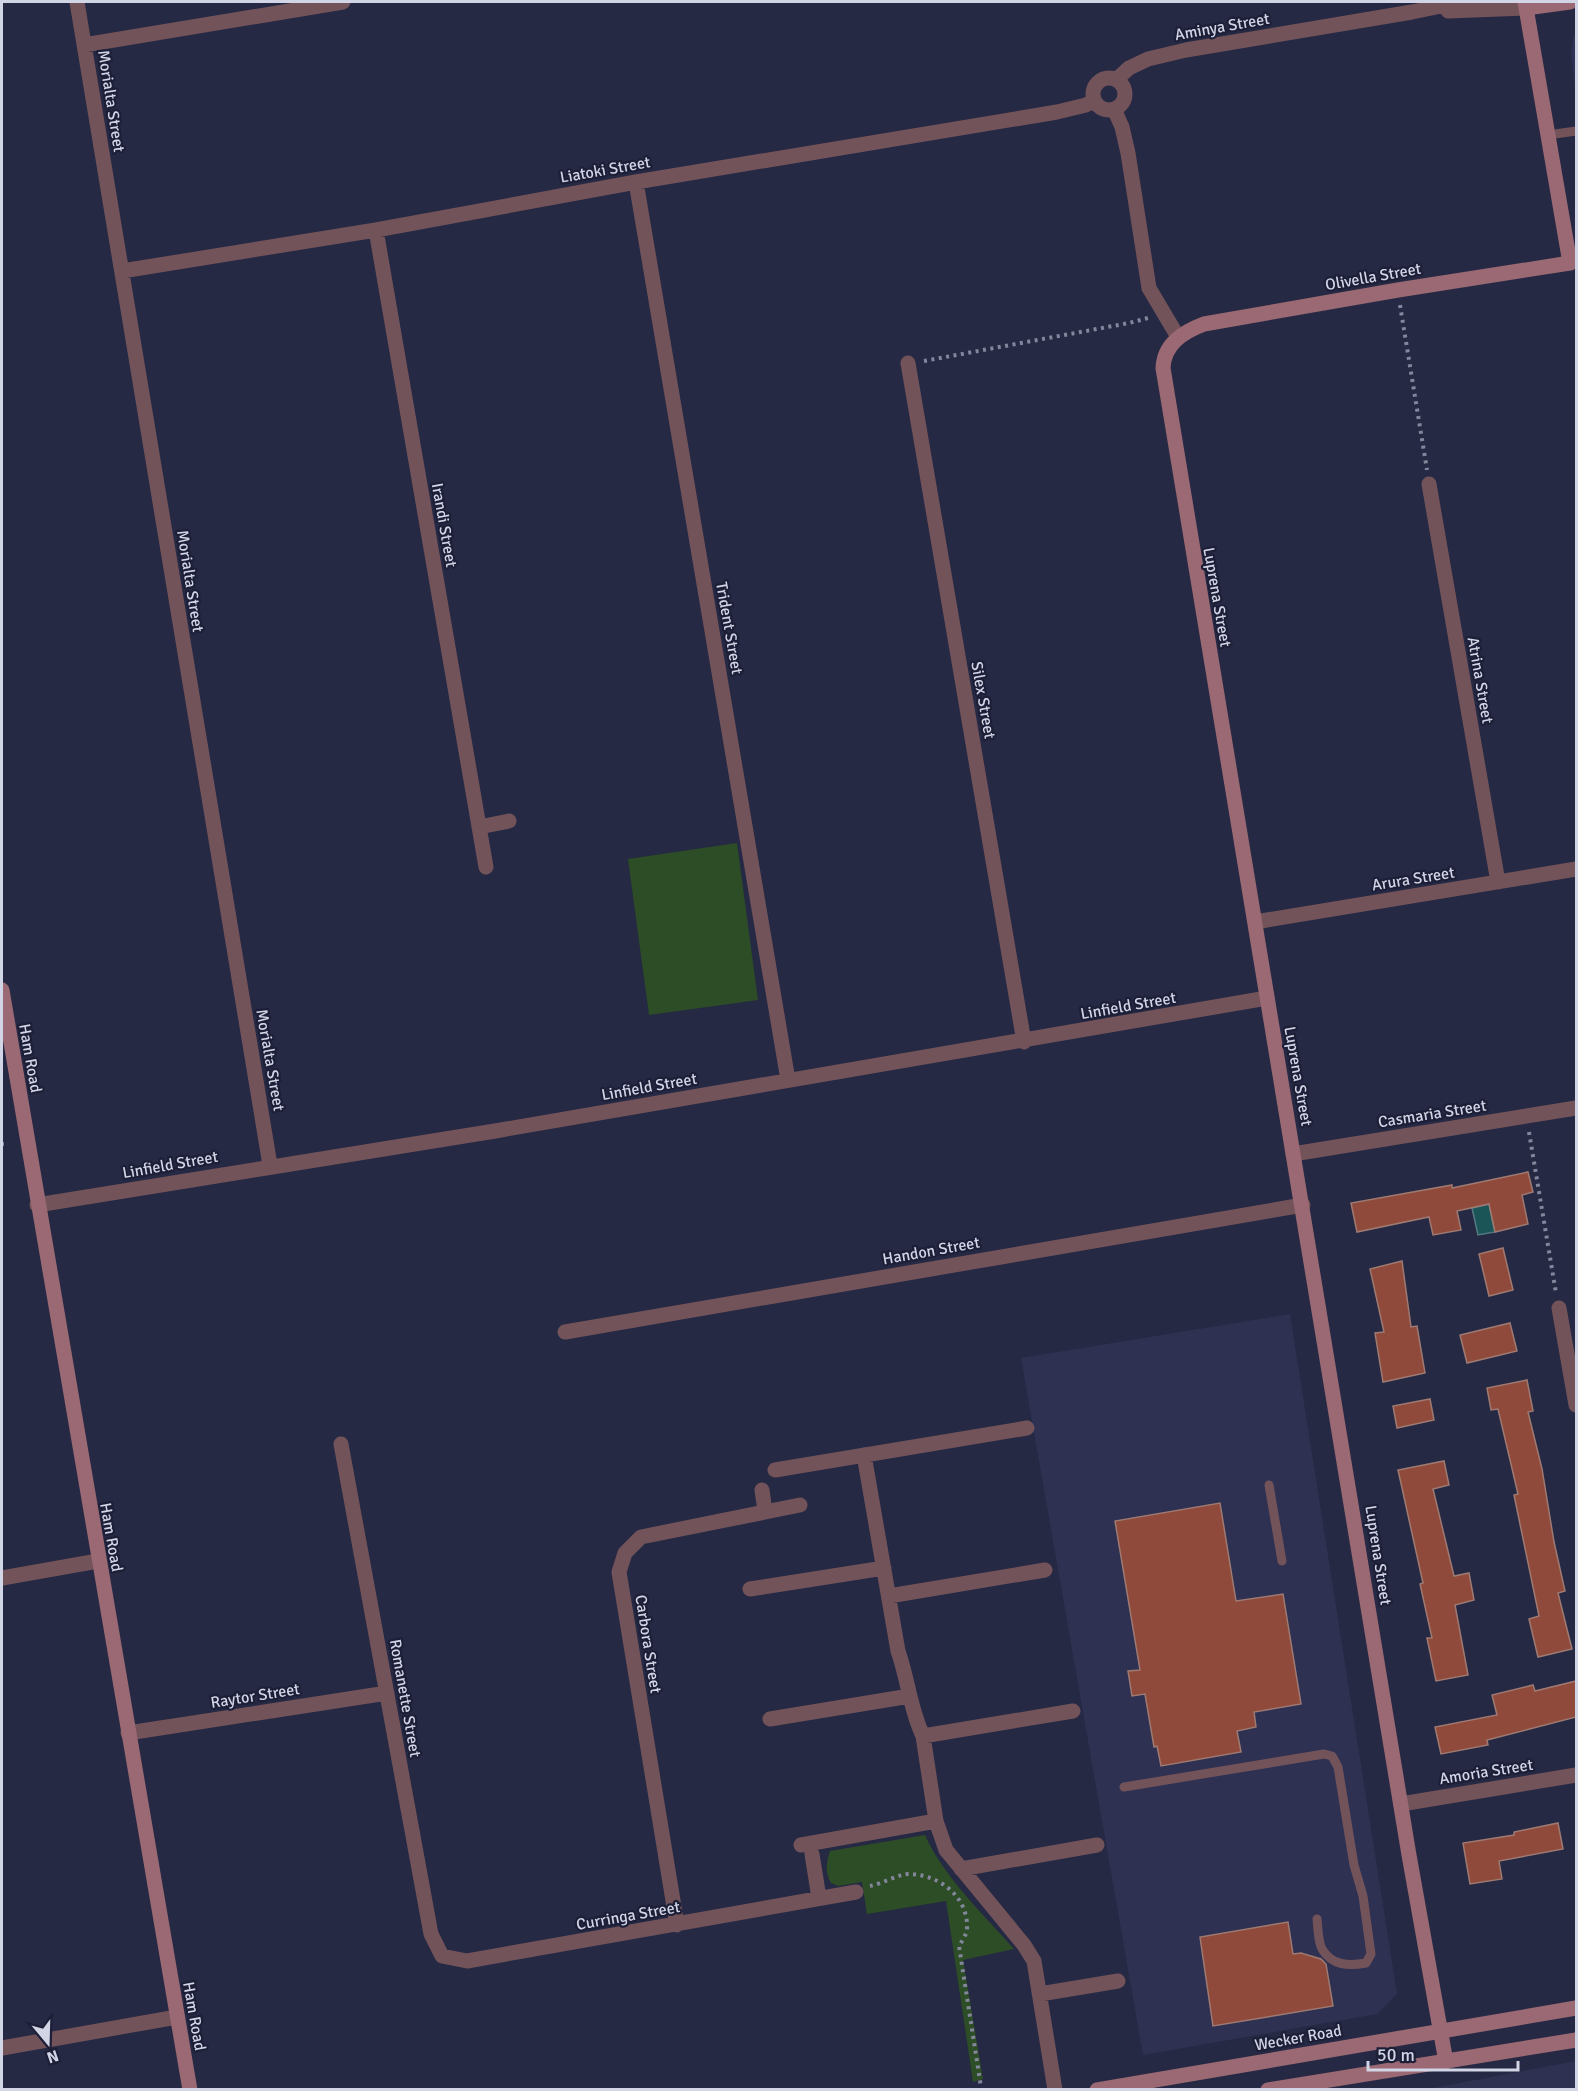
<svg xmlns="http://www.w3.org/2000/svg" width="1578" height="2091" font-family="Signika,sans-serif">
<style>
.built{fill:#2e3152}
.green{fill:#2c4d26}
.water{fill:#1c5558;stroke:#537b83;stroke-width:1.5}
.building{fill:#8f4a3c;stroke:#9f7a72;stroke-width:1.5}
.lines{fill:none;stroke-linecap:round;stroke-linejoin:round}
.path{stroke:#84879c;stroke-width:4;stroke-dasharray:3 4.5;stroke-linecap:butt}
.lane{stroke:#73535a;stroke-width:9}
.street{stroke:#73535a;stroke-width:15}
.secondary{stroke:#9b6973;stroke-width:15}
.labels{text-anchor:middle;stroke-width:4.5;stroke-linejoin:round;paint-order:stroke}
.street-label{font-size:16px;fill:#d2d5e6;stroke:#1d1f38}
</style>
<rect width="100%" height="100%" fill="#262943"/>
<path class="built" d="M1576 33V94L1571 53 1573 39Z
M1290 1314 1397 1994 1377 2014 1143 2055 1021 1358Z
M1576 2061V2089H1425L1449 2085Z"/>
<path class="green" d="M737 843 758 1000 649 1015 628 859Z
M925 1835C943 1876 985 1916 1014 1949L963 1960 983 2079 973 2082 946 1901 867 1914 862 1882 838 1886 831 1883C825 1872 826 1863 830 1851Z"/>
<path class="water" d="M1489 1204 1495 1232 1478 1235 1472 1208Z"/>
<path class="building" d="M1528 1172 1533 1192 1522 1195 1528 1224 1495 1232 1489 1204 1457 1211 1461 1230 1433 1235 1429 1217 1357 1232 1351 1203 1452 1185V1188Z
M1503 1248 1513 1290 1489 1296 1479 1254Z
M1402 1261 1411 1327 1417 1326 1425 1373 1383 1382 1375 1333 1384 1332 1370 1269Z
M1510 1323 1517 1351 1467 1363 1460 1335Z
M1527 1380 1533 1411 1528 1412 1542 1469 1554 1542 1565 1591 1558 1593 1572 1649 1538 1657 1529 1619 1539 1616 1514 1495 1518 1494 1498 1409 1491 1410 1487 1388Z
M1430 1399 1434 1420 1397 1428 1393 1406Z
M1444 1461 1449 1485 1433 1489 1454 1576 1469 1573 1474 1600 1455 1605 1468 1675 1436 1681 1427 1638H1432L1420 1584 1423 1583 1398 1470Z
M1220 1503 1236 1601 1283 1594 1301 1704 1254 1712 1256 1727 1237 1731 1241 1752 1161 1766 1157 1746 1154 1747 1145 1694 1132 1696 1128 1671 1140 1670 1115 1521Z
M1576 1681V1717L1487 1740 1488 1745 1441 1754 1435 1727 1497 1715 1492 1695 1533 1685 1535 1691Z
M1558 1823 1563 1849 1499 1861 1502 1879 1470 1884 1463 1843 1514 1835V1832Z
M1288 1922 1293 1954 1301 1953 1321 1959 1326 1964 1333 2006 1213 2026 1200 1937Z"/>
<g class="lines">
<path class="path" d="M1400 305 1427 470
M924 361 1129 323 1148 318
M1529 1132 1556 1293
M2 1144H4
M870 1886C882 1884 900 1873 910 1874 940 1875 969 1897 967 1930 966 1935 962 1941 959 1946L981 2087"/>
<path class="lane" d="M1548 135 1576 131
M1269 1485 1282 1561
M1124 1787 1324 1754 1332 1756 1338 1767 1354 1865 1363 1896 1371 1954 1366 1963C1349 1966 1332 1966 1322 1949 1318 1942 1318 1928 1317 1919"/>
<path class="street" d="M77 2 270 1165
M1448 11 1526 8
M84 45 343 2
M1093 94a16 16 0 1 1 32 0a16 16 0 1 1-32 0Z
M1116 80 1129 68 1148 59 1186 50 1412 12 1461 2
M1114 109 1122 127 1128 153 1149 288 1178 337
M636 182 788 1080
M376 230 486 867
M122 271 376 230 636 182 1057 112 1086 105 1094 100
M908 363 1024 1042
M1429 484 1498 882
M479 827 509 821
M1255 922 1576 869
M1293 1154 1576 1108
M37 1205C190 1180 342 1156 495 1131 753 1089 1010 1043 1267 998
M1559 1308 1576 1405
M565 1332 1303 1205
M341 1444 431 1934 442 1956 467 1961 856 1892
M864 1455 898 1651C908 1679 910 1709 923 1736L936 1821 946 1850 1024 1945 1034 1961 1055 2090
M775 1470 1027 1428
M762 1490 765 1511
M2 1578 98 1561
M750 1589 884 1568
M889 1596 1045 1570
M770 1719 910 1696
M128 1733 387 1693
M923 1736 1073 1711
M1401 1804 1576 1775
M801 1845 936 1821
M812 1854 819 1898
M961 1869 1097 1845
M677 1925 619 1572 625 1553 641 1537 800 1505
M1040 1994 1118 1981
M2 2048 177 2017"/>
<path class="secondary" d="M1526 8 1570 2
M2 990 190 2090
M1446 2062 1409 1855 1163 368C1164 344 1183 332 1204 324L1398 290 1570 263 1525 2
M1097 2090 1576 2008
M1268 2090 1576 2040"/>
</g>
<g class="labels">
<g class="street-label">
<text transform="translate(1222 26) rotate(-10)" y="6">Aminya Street</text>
<text transform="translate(112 101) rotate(81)" y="6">Morialta Street</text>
<text transform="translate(605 169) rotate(-10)" y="6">Liatoki Street</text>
<text transform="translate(1373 276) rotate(-10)" y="6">Olivella Street</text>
<text transform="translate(445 525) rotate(80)" y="6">Irandi Street</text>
<text transform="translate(191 581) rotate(81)" y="6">Morialta Street</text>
<text transform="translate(1218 597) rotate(80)" y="6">Luprena Street</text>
<text transform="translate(730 628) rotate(80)" y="6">Trident Street</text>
<text transform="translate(1481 680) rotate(80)" y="6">Atrina Street</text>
<text transform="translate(984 700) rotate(80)" y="6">Silex Street</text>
<text transform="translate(1413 878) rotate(-9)" y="6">Arura Street</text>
<text transform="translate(1128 1005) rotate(-10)" y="6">Linfield Street</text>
<text transform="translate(31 1058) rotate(80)" y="6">Ham Road</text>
<text transform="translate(271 1060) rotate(80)" y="6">Morialta Street</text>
<text transform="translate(1299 1076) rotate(80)" y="6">Luprena Street</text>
<text transform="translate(649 1086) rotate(-10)" y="6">Linfield Street</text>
<text transform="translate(1432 1113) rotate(-9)" y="6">Casmaria Street</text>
<text transform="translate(170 1164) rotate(-10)" y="6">Linfield Street</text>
<text transform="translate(931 1250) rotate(-10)" y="6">Handon Street</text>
<text transform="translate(112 1537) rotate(80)" y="6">Ham Road</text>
<text transform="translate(1379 1555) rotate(81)" y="6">Luprena Street</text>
<text transform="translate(649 1644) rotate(81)" y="6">Carbora Street</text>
<text transform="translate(255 1695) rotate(-9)" y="6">Raytor Street</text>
<text transform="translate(406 1698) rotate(80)" y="6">Romanette Street</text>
<text transform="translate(1486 1771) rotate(-9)" y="6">Amoria Street</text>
<text transform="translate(628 1915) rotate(-10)" y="6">Curringa Street</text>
<text transform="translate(195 2016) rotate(80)" y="6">Ham Road</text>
<text transform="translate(1298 2037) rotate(-10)" y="6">Wecker Road</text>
</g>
</g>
<rect width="1578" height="2091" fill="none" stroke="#d2d5e6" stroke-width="6"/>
<g transform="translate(48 2043) rotate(161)" stroke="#1d1f38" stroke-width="4.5" paint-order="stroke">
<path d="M0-4.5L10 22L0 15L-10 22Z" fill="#d2d5e6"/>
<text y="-9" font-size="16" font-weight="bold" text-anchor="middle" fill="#d2d5e6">N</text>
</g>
<path d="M1368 2061v9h150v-9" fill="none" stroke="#d2d5e6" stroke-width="3"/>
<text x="1377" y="2061" font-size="18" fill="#d2d5e6" stroke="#1d1f38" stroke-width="4.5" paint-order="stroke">50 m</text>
</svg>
